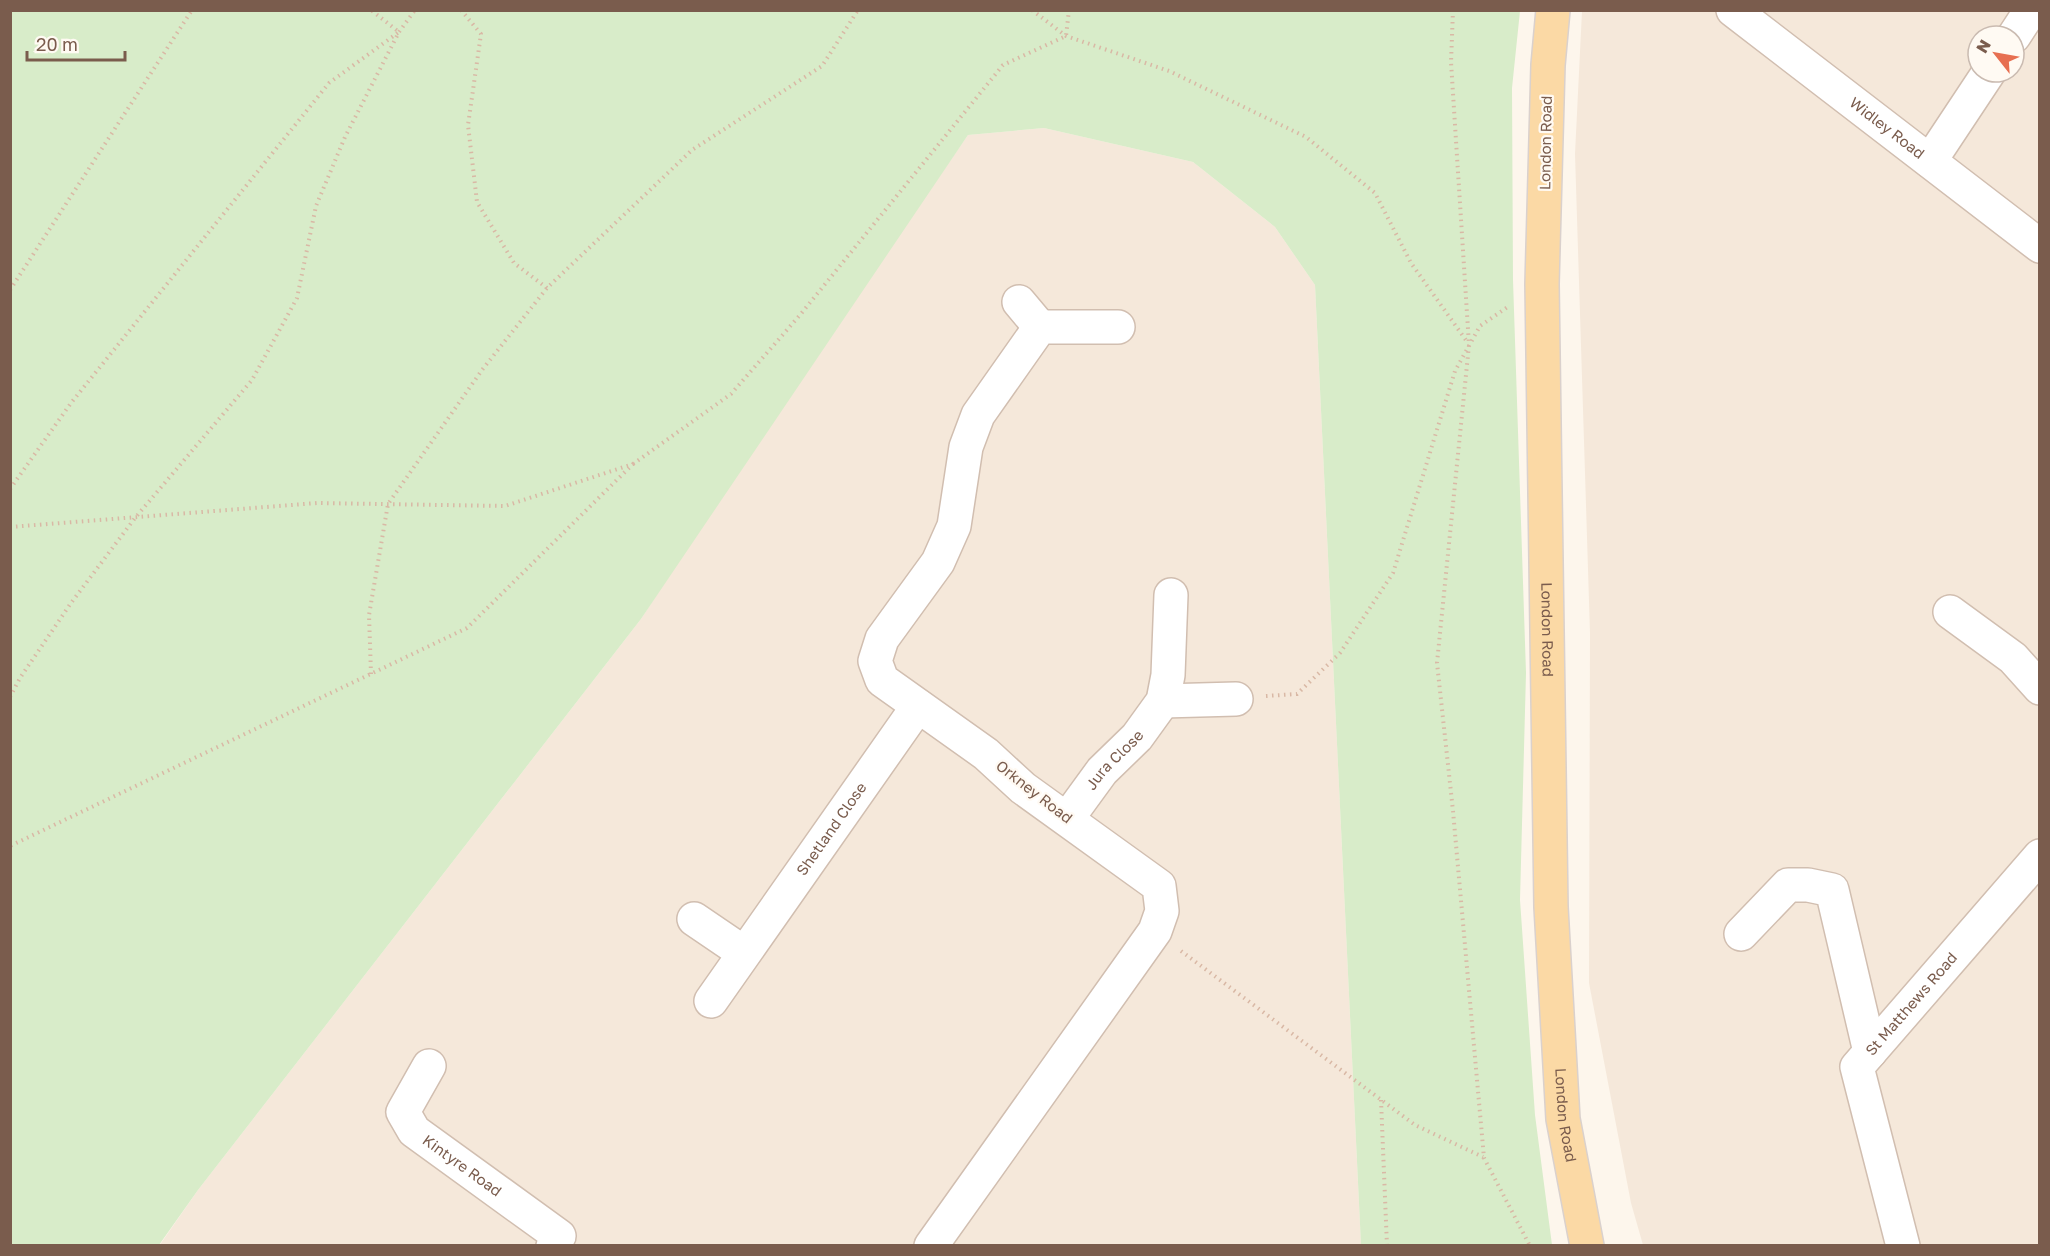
<svg xmlns="http://www.w3.org/2000/svg" width="2050" height="1256" font-family="'Golos Text',sans-serif">
<style>
.residential{fill:#f5e8da;fill-rule:evenodd}
.green{fill:#d8ecc9}
.lines{fill:none;stroke-linecap:round;stroke-linejoin:round}
.minor-casing{stroke:#d1beb0;stroke-width:36}
.major-casing{stroke:#dad1cd;stroke-width:36}
.path{stroke:#d9b8a5;stroke-width:4;stroke-dasharray:1.5 4.5;stroke-linecap:butt}
.minor{stroke:#fff;stroke-width:33}
.major{stroke:#fbd9a5;stroke-width:33}
.labels{text-anchor:middle;stroke-width:4.5;stroke-linejoin:round;paint-order:stroke}
.street-label{font-size:15px;fill:#7a5c4d;stroke:#fffaf3}
</style>
<rect width="100%" height="100%" fill="#fdf6ec"/>
<path class="residential" d="M1582 11H2039V1245H1643L1631 1203 1589 983 1590 633 1575 154ZM1978 36H2014V72H1978Z
M1044 128 1193 162 1275 227 1315 285 1361 1245 159 1246 198 1190 641 619 777 410 968 135Z"/>
<path class="green" d="M10 11H1520L1512 88 1513 280 1526 673 1520 900 1535 1115 1552 1245H1361L1315 285 1275 227 1193 162 1044 128 968 135 641 619 198 1190 159 1245H11Z"/>
<g class="lines">
<g class="minor-casing">
<g id="minor">
<path id="s1" d="M1733 10 2040 246"/>
<path d="M2014 36 2031 10"/>
<path d="M1930 161 1989 72"/>
<path d="M1019 302 1040 327"/>
<path d="M1950 612 2013 658 2040 688"/>
<path d="M1163 701 1236 699"/>
<path id="s2" d="M1067 819 1102 771 1137 737 1163 701 1168 675 1171 595"/>
<path d="M694 919 744 953"/>
<path d="M1741 934 1788 885H1808L1832 890 1870 1052"/>
<path id="s3" d="M711 1001 918 706"/>
<path id="s4" d="M429 1066 403 1112 414 1131 559 1236 553 1246"/>
<path d="M931 1246 1155 931 1162 911 1159 886 1023 788 986 754 882 680 875 661 882 639 938 562 954 526 966 447 978 415 1040 327H1118"/>
<path id="s5" d="M1903 1246 1857 1067 2040 856"/>
</g>
</g>
<g class="major-casing">
<g id="major">
<path id="s6" d="M1553 10 1548 65 1542 284 1551 907 1563 1119 1587 1246"/>
</g>
</g>
<path class="path" d="M461 10 481 34 468 125 477 202 514 263 547 288
M1032 10 1066 36 1169 71 1306 137 1375 193 1411 263 1468 343
M1453 10 1451 62 1469 345 1437 663 1453 811 1484 1158 1530 1246
M10 290 192 10
M633 464 731 394 800 315 1003 65 1066 36 1069 10
M10 489 71 403 329 83 399 32 371 10
M10 527 317 503 505 506 633 464 467 628 10 846
M371 674 369 615 388 504 482 370 547 288 692 150 822 66 858 10
M1266 696 1297 694 1340 653 1393 573 1455 371 1480 326 1509 306
M10 697 20 678 71 603 135 518 252 380 297 298 316 206 345 137 399 32 415 10
M1181 951 1415 1125 1483 1157
M1381 1100 1387 1246"/>
<use href="#minor" class="minor"/>
<use href="#major" class="major"/>
</g>
<g class="labels">
<g class="street-label">
<text dy="5" stroke="none"><textPath href="#s1" startOffset="194">Widley Road</textPath></text>
<text transform="translate(1546 143) rotate(-89)" y="5">London Road</text>
<text dy="5" stroke="none"><textPath href="#s6" startOffset="620">London Road</textPath></text>
<text dy="5" stroke="none"><textPath href="#s2" startOffset="76">Jura Close</textPath></text>
<text transform="translate(1034 792) rotate(38)" y="5">Orkney Road</text>
<text dy="5" stroke="none"><textPath href="#s3" startOffset="210">Shetland Close</textPath></text>
<text dy="5" stroke="none"><textPath href="#s5" startOffset="268">St Matthews Road</textPath></text>
<text dy="5" stroke="none"><textPath href="#s6" startOffset="1106">London Road</textPath></text>
<text dy="5" stroke="none"><textPath href="#s4" startOffset="134">Kintyre Road</textPath></text>
</g>
</g>
<rect width="2050" height="1256" fill="none" stroke="#7a5c4d" stroke-width="24"/>
<g transform="translate(1996 54) rotate(301)"><circle r="28" fill="#fffaf3" stroke="#cabbb1" stroke-width="1.5"/>
<path d="M0-4.5L10 22L0 15L-10 22Z" fill="#e76f51"/>
<text y="-9" font-size="16" font-weight="bold" text-anchor="middle" fill="#7a5c4d">N</text>
</g>
<path d="M27 51v9h98v-9" fill="none" stroke="#7a5c4d" stroke-width="3"/>
<text x="36" y="51" font-size="18" fill="#7a5c4d" stroke="#fffaf3" stroke-width="4.5" paint-order="stroke">20 m</text>
</svg>
